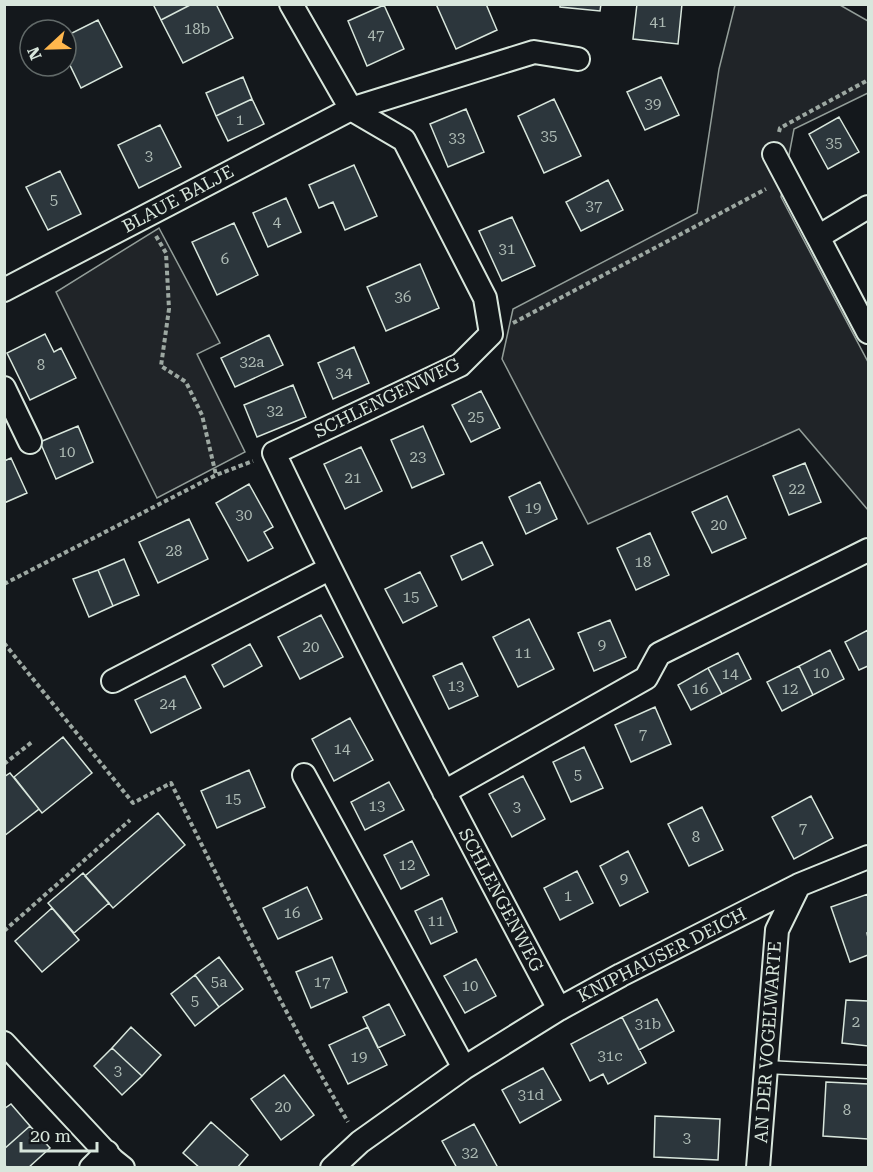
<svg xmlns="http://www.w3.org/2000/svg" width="873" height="1172" font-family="'Roboto Serif',serif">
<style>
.green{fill:#202428;stroke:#939e99;stroke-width:1.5}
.building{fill:#2c363c;stroke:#d8e6dc;stroke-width:1.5}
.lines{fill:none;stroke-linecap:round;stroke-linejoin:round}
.service-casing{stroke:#d8e6dc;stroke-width:15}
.minor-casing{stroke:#d8e6dc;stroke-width:26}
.path{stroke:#9da8a2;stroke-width:4;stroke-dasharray:4.5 3;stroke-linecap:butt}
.service{stroke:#14181c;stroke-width:12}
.minor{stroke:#14181c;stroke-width:22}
.labels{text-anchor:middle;stroke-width:4.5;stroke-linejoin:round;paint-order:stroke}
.number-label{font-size:15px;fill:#adbab4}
.street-label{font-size:18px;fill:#d8e6dc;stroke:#14181c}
</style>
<rect width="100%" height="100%" fill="#14181c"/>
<path class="green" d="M735 5H840L868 21V93L794 129 781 197 868 362V510L799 429 588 524 502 359 513 309 697 213 719 69Z
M159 228 220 343 197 354 245 452 157 498 56 292Z"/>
<path class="building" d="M153 4H192L161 20Z
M192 4H216L233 38 183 63 161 20Z
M436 4H486L497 30 456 49Z
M560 4H601L600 11 560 7Z
M637 4H682L678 44 633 39Z
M384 5 404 49 367 66 348 21Z
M98 20 122 67 81 88 66 57V36Z
M243 77 252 99 216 116 206 93Z
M661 77 679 115 645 130 627 92Z
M252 99 264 124 228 141 216 116Z
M554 99 581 156 544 173 518 116Z
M466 109 484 152 448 167 430 124Z
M839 117 859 152 828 169 809 134Z
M160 125 181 167 139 188 118 145Z
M354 165 377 216 345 230 333 202 319 208 309 185Z
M60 171 81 214 48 230 26 187Z
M608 180 623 210 581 231 566 202Z
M286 198 301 232 268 247 253 213Z
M512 217 535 266 502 281 479 231Z
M234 223 258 275 217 295 192 242Z
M420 264 439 308 386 331 367 287Z
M45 334 54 352 61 348 76 378 30 400 7 353Z
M269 335 283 365 235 387 221 358Z
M354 347 369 383 333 399 318 363Z
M293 385 306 417 257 437 244 405Z
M481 391 500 428 471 442 452 405Z
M78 426 93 462 56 479 40 442Z
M423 426 444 474 412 488 391 440Z
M361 447 382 491 345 509 324 464Z
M11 458 27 493 4 503V461Z
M805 463 821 502 789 515 773 476Z
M540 482 557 519 526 534 509 497Z
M249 484 273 527 264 532 273 548 248 561 216 503Z
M727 496 746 538 712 553 692 512Z
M189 519 208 559 158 583 139 542Z
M650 533 669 575 636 590 617 548Z
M482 542 493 565 462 580 451 556Z
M124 559 139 595 113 606 98 570Z
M98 570 113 606 89 617 73 579Z
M420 572 437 606 403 623 385 589Z
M321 615 343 657 300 679 278 637Z
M529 619 554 669 518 687 493 637Z
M610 620 626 657 594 671 578 633Z
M868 630V666L859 670 845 642Z
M250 644 262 666 224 687 212 665Z
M830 650 844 679 813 695 799 666Z
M738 653 751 679 722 694 708 668Z
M462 663 478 696 449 709 433 676Z
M799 666 813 695 782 711 767 682Z
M708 668 722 694 691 710 678 685Z
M185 676 201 708 151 733 135 700Z
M655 707 671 744 631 762 615 725Z
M350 718 373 760 334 781 312 739Z
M63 737 92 773 42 813 14 777Z
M584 747 603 788 571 802 553 762Z
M249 770 265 807 217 828 201 791Z
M10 773 39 809 4 836V777Z
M523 776 545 819 512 837 489 794Z
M389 782 404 810 365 830 351 802Z
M811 796 833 838 794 859 772 817Z
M702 807 723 850 689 866 668 824Z
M158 813 185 845 113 908 85 876Z
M412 841 429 875 401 889 384 855Z
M628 851 648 892 620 906 600 866Z
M577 871 593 903 560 920 544 888Z
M83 873 109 903 74 933 48 903Z
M307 887 322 919 278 939 263 908Z
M868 894V933H867L868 938V955L850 962 831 907Z
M442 898 457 932 431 944 415 911Z
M52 908 79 940 42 972 15 941Z
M219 957 243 989 219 1007 195 975Z
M332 957 347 992 311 1008 296 972Z
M476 959 496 996 465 1013 444 976Z
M195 975 219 1007 195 1026 171 994Z
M657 999 674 1031 639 1050 622 1017Z
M846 1000 868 1001V1046L842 1043Z
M389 1004 405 1035 378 1048 363 1017Z
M622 1017 646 1063 608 1084 603 1074 590 1081 571 1044Z
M131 1027 161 1055 142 1076 112 1048Z
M368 1027 387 1065 348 1084 329 1045Z
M112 1048 142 1076 122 1095 94 1066Z
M543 1068 561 1100 520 1123 502 1090Z
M284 1075 314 1115 281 1140 251 1099Z
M826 1082 868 1084V1139L823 1136Z
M11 1104 30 1126 4 1149V1109Z
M655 1116 720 1119 718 1160 654 1157Z
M211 1122 248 1155 237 1168H200L183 1153Z
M474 1124 497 1166 494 1168H457L442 1141Z
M30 1126 50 1148 28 1168H7L4 1164V1149Z"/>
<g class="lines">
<g class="service-casing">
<path id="service" d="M766 1067 868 1072"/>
</g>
<g class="minor-casing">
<path id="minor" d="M291 4 351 109 404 140 485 298 491 334 460 365 274 453C364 641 461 825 559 1009
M774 154 818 237
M868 207 818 237 868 332
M4 290 351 109 534 52 578 59
M4 388 30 442
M113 681 329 569
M304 775 464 1068
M444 792 646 678 659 654 868 550
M4 1043 113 1160 123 1168
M91 1168 107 1152
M332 1168 360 1142 464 1068 559 1009 621 975 799 885 868 857
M758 1168 777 930 799 885"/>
</g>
<path class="path" d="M779 132 780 128 868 80
M156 236 166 253 169 309 161 366 186 382 202 415 216 475
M513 323 766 189
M4 584 216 475 253 461
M4 643 133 803 171 783C228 897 283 1012 348 1122
M4 764 32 742
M4 931 130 820"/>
<use href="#service" class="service"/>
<use href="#minor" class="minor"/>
</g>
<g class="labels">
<g class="number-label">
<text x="658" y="27">41</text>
<text x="197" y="34">18b</text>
<text x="376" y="40">47</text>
<text x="653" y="109">39</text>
<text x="240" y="125">1</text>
<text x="549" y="141">35</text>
<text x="457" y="143">33</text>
<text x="834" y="148">35</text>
<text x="149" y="161">3</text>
<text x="54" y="205">5</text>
<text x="594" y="211">37</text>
<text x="277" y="227">4</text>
<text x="507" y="254">31</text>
<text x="225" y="264">6</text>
<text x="403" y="302">36</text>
<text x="252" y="367">32a</text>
<text x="41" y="370">8</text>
<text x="344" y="378">34</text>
<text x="275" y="416">32</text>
<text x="476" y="422">25</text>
<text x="67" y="457">10</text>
<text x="418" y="462">23</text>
<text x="353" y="483">21</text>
<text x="797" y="494">22</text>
<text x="533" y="513">19</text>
<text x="244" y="520">30</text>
<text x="719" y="530">20</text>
<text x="174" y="556">28</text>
<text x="643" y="567">18</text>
<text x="411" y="602">15</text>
<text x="602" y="650">9</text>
<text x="311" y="652">20</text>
<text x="523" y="658">11</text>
<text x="821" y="678">10</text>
<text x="730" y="679">14</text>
<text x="456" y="691">13</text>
<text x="700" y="694">16</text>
<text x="790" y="694">12</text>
<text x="168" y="709">24</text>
<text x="643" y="739">7</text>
<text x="342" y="754">14</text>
<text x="578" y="780">5</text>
<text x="233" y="804">15</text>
<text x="377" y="811">13</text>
<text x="517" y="812">3</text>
<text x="803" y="833">7</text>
<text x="696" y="842">8</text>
<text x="407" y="870">12</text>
<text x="624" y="884">9</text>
<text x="568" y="901">1</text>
<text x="292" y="918">16</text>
<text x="436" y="926">11</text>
<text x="219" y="987">5a</text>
<text x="322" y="987">17</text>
<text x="470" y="991">10</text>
<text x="195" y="1006">5</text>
<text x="856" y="1027">2</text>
<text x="648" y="1029">31b</text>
<text x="610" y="1061">31c</text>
<text x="359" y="1062">19</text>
<text x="118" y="1076">3</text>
<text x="531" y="1100">31d</text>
<text x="283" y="1112">20</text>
<text x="847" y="1115">8</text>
<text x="687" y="1143">3</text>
<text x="470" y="1158">32</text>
</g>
<g class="street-label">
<text transform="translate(178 199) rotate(-28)" y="6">BLAUE BALJE</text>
<text transform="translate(387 398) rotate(-26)" y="6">SCHLENGENWEG</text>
<text transform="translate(501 900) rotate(62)" y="6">SCHLENGENWEG</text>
<text transform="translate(662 955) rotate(-27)" y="6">KNIPHAUSER DEICH</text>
<text transform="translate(768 1042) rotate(-86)" y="6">AN DER VOGELWARTE</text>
</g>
</g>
<rect width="873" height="1172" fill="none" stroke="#d8e6dc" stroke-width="12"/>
<g transform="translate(48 48) rotate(248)"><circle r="28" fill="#14181c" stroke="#626a69" stroke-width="1.5"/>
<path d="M0-4.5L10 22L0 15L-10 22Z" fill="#ffb74d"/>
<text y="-9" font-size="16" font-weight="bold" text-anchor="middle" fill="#d8e6dc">N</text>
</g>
<path d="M21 1142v9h76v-9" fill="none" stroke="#d8e6dc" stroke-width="3"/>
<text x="30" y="1142" font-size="18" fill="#d8e6dc" stroke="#14181c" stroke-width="4.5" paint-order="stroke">20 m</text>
</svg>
